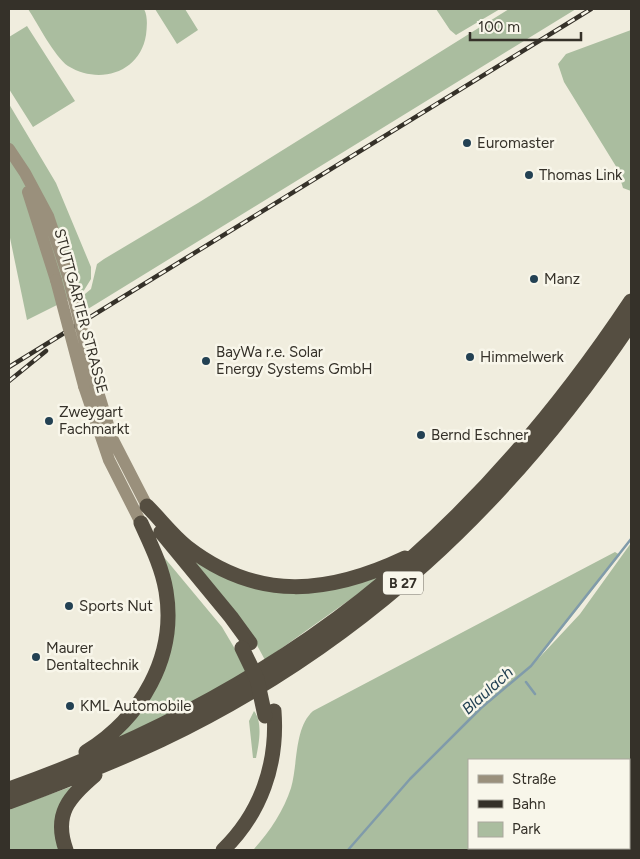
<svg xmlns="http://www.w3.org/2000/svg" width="640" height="859" font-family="Figtree,sans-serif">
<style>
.green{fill:#aabd9f;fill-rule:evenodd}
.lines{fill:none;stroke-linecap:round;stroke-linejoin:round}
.stream{stroke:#809baa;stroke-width:2.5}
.secondary{stroke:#9a907c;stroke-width:12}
.highway{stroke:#554e41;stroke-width:15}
.rail-casing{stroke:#353129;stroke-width:4.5}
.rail{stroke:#f8f6ea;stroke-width:2.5;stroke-dasharray:8;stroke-linecap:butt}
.secondary-bridge{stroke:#9a907c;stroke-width:12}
.highway-bridge{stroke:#554e41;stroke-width:15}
.poi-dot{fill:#234153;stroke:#f8f6ea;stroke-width:2}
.labels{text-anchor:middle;stroke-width:5;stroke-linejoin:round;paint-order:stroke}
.shield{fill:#f8f6ea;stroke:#706c63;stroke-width:1}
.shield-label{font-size:14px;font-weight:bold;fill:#353129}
.poi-label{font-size:15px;fill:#353129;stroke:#f8f6ea;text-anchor:start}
.street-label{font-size:15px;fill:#353129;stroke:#f8f6ea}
.water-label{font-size:16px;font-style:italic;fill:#234153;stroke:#f8f6ea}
</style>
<rect width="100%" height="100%" fill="#f0edde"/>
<path class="green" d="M28 9H144C148 17 147 26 146 35 140 73 99 85 68 66 54 56 38 24 28 9Z
M155 9H185L198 30 177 44Z
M436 9H500L456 35 450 30Z
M509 9H576L83 312 79 299 91 289 97 264 104 259 198 203Z
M27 26 75 101 33 127 9 89V37Z
M631 30V191L623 188 617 168 564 82 558 64 566 54Z
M9 104 56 183 91 267V279L83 292 27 320 9 233Z
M175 541 250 584 380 574 376 581 265 660 252 636Z
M631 543V850H253C269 833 284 810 291 788 298 764 294 728 313 711L615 552 620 555 538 659 580 614ZM469 760H629V848H469Z
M158 550 222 627 248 671 198 700 108 743 164 660Z
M254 711C263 722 259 744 256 758H253L249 721Z
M73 786 61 850H9V809Z"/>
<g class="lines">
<path class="stream" d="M526 682 535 694
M348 850 410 779 481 708 531 666 631 539"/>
<path class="secondary" d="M9 149 25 173 48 216 68 276
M28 192 56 280
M95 382 112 438 147 506
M84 386 109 460 141 523"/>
<path class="highway" d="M147 506C161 520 172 535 187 547 258 602 329 594 405 558
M161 532 231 617 250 643
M86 752C141 718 177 657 166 591 162 567 151 545 141 523
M9 789C283 692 470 543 631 301
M9 802C60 783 112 763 161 740 360 645 509 504 631 323
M66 850C53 814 69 797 95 775
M223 850C261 813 278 764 274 711"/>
<g class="rail-casing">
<path id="rail" d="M9 367 591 9
M9 381 46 351"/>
</g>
<use href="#rail" class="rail"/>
<path class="secondary-bridge" d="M68 276 95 382
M56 280 84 386"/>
<path class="highway-bridge" d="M242 648 257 679 265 716"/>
</g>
<g class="poi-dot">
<circle cx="467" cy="143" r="5"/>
<circle cx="529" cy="175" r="5"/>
<circle cx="534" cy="279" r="5"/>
<circle cx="470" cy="357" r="5"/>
<circle cx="206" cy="361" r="5"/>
<circle cx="49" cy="421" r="5"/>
<circle cx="421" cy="435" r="5"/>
<circle cx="69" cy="606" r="5"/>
<circle cx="36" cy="657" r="5"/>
<circle cx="70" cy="706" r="5"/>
</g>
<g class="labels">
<rect class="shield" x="383" y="571.5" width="40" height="23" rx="4"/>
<g class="shield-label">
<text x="403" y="588">B 27</text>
</g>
<g class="poi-label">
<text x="477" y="148">Euromaster</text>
<text x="539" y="180">Thomas Link</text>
<text x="544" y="284">Manz</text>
<text x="216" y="357">BayWa r.e. Solar<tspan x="216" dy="17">Energy Systems GmbH</tspan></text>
<text x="480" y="362">Himmelwerk</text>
<text x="59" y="417">Zweygart<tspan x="59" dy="17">Fachmarkt</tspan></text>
<text x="431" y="440">Bernd Eschner</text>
<text x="79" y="611">Sports Nut</text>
<text x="46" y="653">Maurer<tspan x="46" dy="17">Dentaltechnik</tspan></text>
<text x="80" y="711">KML Automobile</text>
</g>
<g class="street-label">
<text transform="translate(81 311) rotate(75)" y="5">STUTTGARTER STRASSE</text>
</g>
<g class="water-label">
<text transform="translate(487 690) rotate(-42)" y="6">Blaulach</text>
</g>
</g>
<rect width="640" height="859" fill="none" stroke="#353129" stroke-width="20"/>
<rect x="468" y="759" width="162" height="90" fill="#f8f6ea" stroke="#aaa79d"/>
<rect x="478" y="775" width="25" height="8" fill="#9a907c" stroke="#aaa79d"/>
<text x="512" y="784" font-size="15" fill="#353129">Straße</text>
<rect x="478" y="800" width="25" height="8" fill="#353129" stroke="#aaa79d"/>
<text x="512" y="809" font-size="15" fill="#353129">Bahn</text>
<rect x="478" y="822" width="25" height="15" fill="#aabd9f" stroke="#aaa79d"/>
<text x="512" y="834" font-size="15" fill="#353129">Park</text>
<path d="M470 32v8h111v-8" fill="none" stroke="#353129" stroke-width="2.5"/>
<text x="478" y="32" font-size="15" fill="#353129" stroke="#f8f6ea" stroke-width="4" paint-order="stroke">100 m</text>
</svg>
